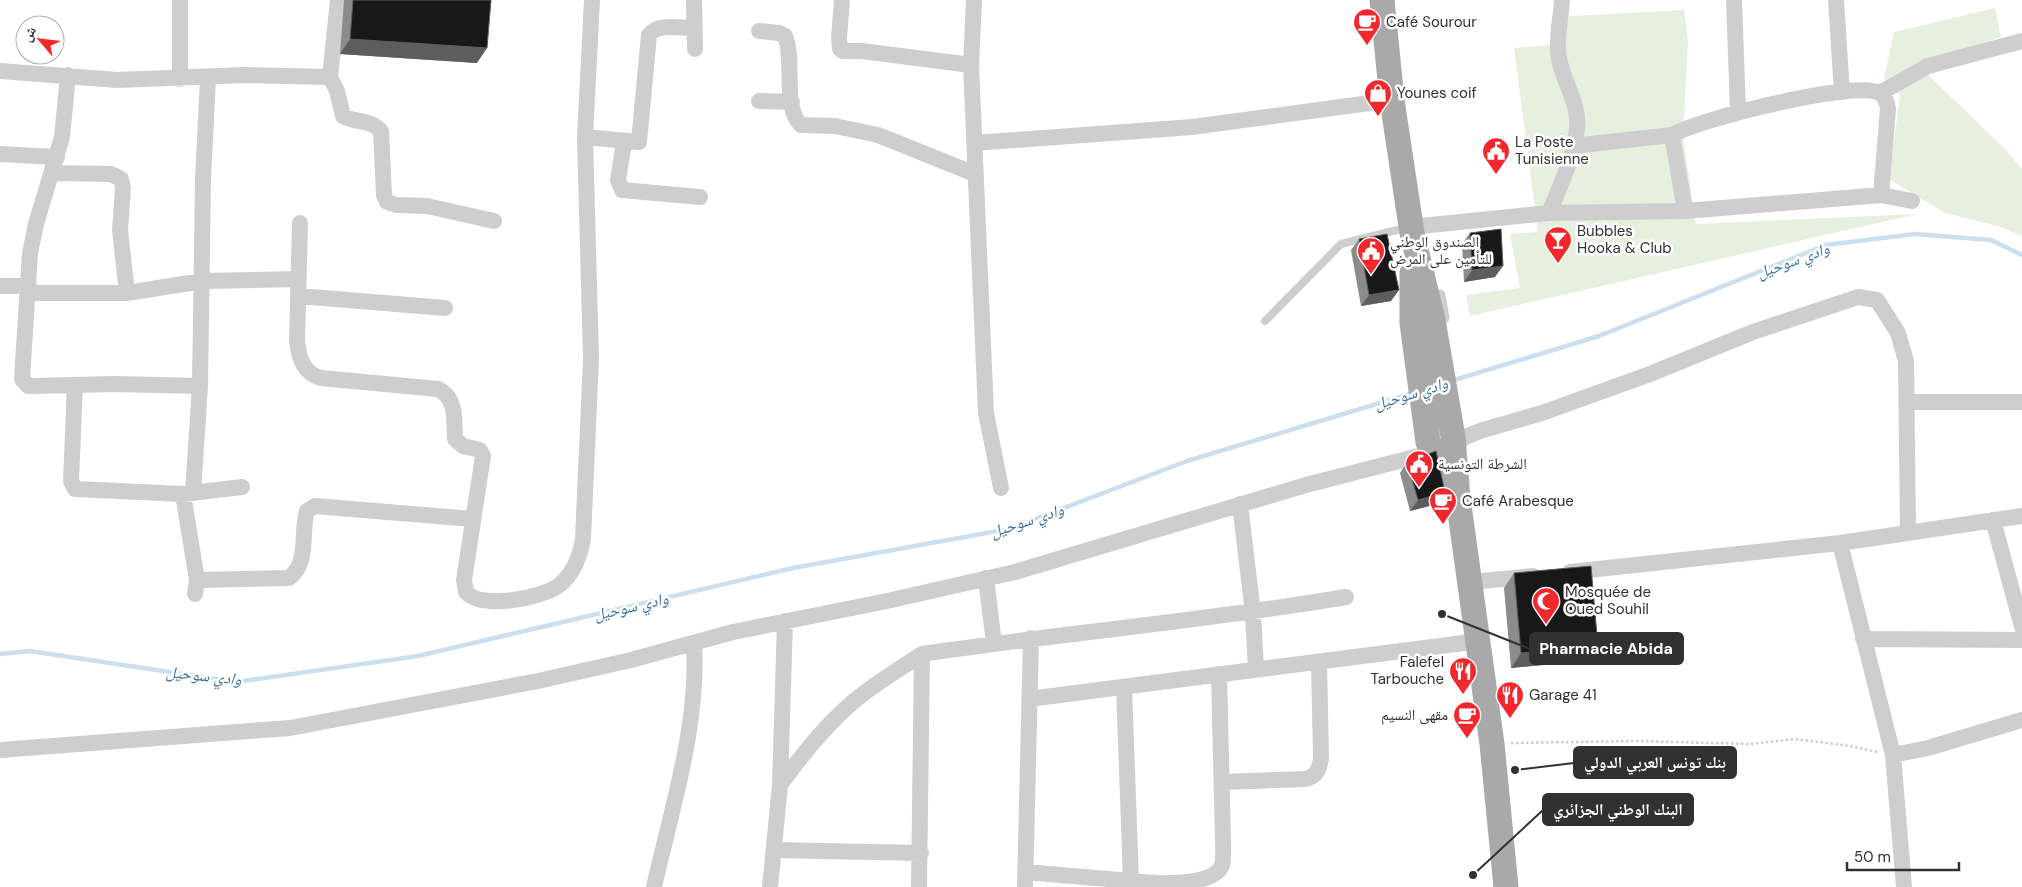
<svg xmlns="http://www.w3.org/2000/svg" width="2022" height="887" font-family="'DM Sans','Noto Naskh Arabic',sans-serif">
<style>
.green{fill:#e7efdf}
.lines{fill:none;stroke-linecap:round;stroke-linejoin:round}
.stream{stroke:#cae0f0;stroke-width:4.5}
.path{stroke:#cecece;stroke-width:2.5;stroke-dasharray:2.5 2.5;stroke-linecap:butt}
.service{stroke:#cecece;stroke-width:8}
.pedestrian{stroke:#cecece;stroke-width:11}
.minor{stroke:#cecece;stroke-width:16}
.primary{stroke:#a9a9a9;stroke-width:25}
.wall{fill:#8c8c8c}
.shaded-wall{fill:#5d5d5d}
.building{fill:#181818;stroke:#5d5d5d}
.labels{text-anchor:middle;stroke-width:5;stroke-linejoin:round;paint-order:stroke}
.poi-label{font-size:15px;fill:#313131;stroke:#fff;text-anchor:start}
.water-label{font-size:16px;font-style:italic;fill:#37709c;stroke:#fff}
.leader{fill:none;stroke:#313131;stroke-width:2}
.callout-dot{fill:#313131;stroke:#fff;stroke-width:2}
.callout{fill:#313131;stroke:#313131;stroke-width:2}
.callout-label{font-size:16px;text-anchor:middle;font-weight:bold;fill:#fff}
</style>
<rect width="100%" height="100%" fill="#fff"/>
<path class="green" d="M1995 8 2001 37 1917 64 2005 149 2022 169V236L2001 227 1945 213 1889 179 1900 95 1884 78 1894 32Z
M1684 10 1688 41 1683 137 1696 224 1917 214 1470 316 1466 295 1520 288 1510 234 1538 232 1514 48 1560 44 1557 17Z"/>
<g class="lines">
<path class="stream" d="M1451 381 1599 336 1826 245 1915 234 1991 240 2022 255
M0 654 30 651 236 682 418 656 793 568 1009 529 1187 461 1413 393"/>
<path class="path" d="M1511 743 1637 741 1750 744 1795 739 1850 746 1877 752"/>
<path class="service" d="M1265 321 1341 244 1409 227"/>
<path class="pedestrian" d="M1440 295 1444 318"/>
<path class="minor" d="M694 0 695 49
M842 0 839 38 840 49 843 51H862L971 65
M974 0 971 65 986 413 1001 488
M1734 0 1738 111
M1836 0 1842 92
M759 31 779 33 785 36C795 58 782 108 801 125L835 126 878 135 975 174
M0 71 117 80 245 75 330 77 338 0
M68 75 62 137 36 224 30 253 22 379 28 386H34L114 384 200 386
M330 77 337 91 343 116C355 123 371 119 381 131L384 195 387 202 396 205 427 206 494 221
M180 79V0
M1880 93 1928 66 2022 41
M759 101 792 102
M585 137 639 142 649 35C658 23 679 28 693 28
M624 142 618 180 622 190 700 197
M974 143 1192 127 1392 100
M1572 146 1672 135
M0 154 57 157
M53 173 111 174 121 179 123 188 120 230 127 293
M1685 211 1672 135C1699 119 1855 80 1880 93 1886 97 1887 103 1888 109L1881 195
M1549 213C1560 186 1574 157 1577 128 1580 101 1559 77 1558 50 1557 34 1561 16 1562 0
M300 223 297 341C299 358 303 373 321 378L438 389C457 398 454 420 455 439L463 446 480 450 483 456 464 580 466 592C481 610 541 598 558 586 573 575 580 556 583 539L591 359 585 137 592 0
M1411 227 1549 213 1685 211 1881 195 1912 201
M0 286H29
M29 293H127L202 281 299 279
M299 296 445 308
M75 385 71 481 75 489 183 494 242 487
M1907 402H2022
M193 492 200 386 203 179 208 78
M183 494 197 580 195 594
M1240 504 1253 613 1256 670
M1993 520 2022 627
M1840 543 2022 516
M1570 572 1840 543 1893 755 1904 887
M986 578 994 643
M197 580 289 578C310 562 300 533 307 511L315 506 473 519
M1471 582 1533 576
M1863 639 2022 640
M1124 687 1131 881C1155 884 1214 887 1222 865 1224 858 1223 849 1223 842L1219 674
M1029 699 1479 641
M0 750 290 728 538 681 631 660 733 632 887 601 1015 572 1306 485 1434 452 1453 445 1465 437 1483 430 1542 413 1650 374 1753 332 1858 297 1877 300 1898 333 1906 361 1908 532
M1893 755 1928 748 2022 720
M1222 782 1305 779C1316 777 1319 770 1321 759L1319 662
M780 785C799 759 819 733 843 711 866 689 895 672 922 654
M774 850 921 853
M1025 872 1131 881
M654 887C672 807 699 725 694 643
M770 887 780 785 785 621
M919 887 922 654C1063 633 1205 621 1346 597
M1025 887 1031 638"/>
<path class="primary" d="M1382 0 1392 100 1412 233 1433 320 1453 437 1458 498 1492 744 1506 887
M1412 273V323L1428 442 1449 481"/>
</g>
<path class="wall" d="M344 0H491L477 63 340 54Z
M1470 233 1495 277 1464 282 1462 244Z
M1359 239 1391 301 1361 306 1351 250Z
M1407 462 1437 504 1410 511 1400 473Z
M1514 573 1587 661 1511 668 1504 588Z"/>
<path class="shaded-wall" d="M350 39 487 48 477 63 340 54Z
M1503 266 1495 277 1464 282 1472 270Z
M1399 290 1391 301 1361 306 1369 295Z
M1445 492 1437 504 1410 511 1418 500Z
M1598 647 1587 661 1511 668 1521 653Z"/>
<path class="building" d="M353 0H491L487 48 350 39Z
M1501 229 1503 266 1472 270 1470 233Z
M1387 234 1399 290 1369 295 1359 239Z
M1436 451 1445 492 1418 500 1407 462Z
M1591 566 1598 647 1521 653 1514 573Z"/>
<defs>
<g id="cafe-pin" transform="scale(1.4375)"><path d="M0 17L-7.5 6A9.5 9.5 0 1 1 7.5 6Z" fill="#f4272d" stroke="#fff"/><path d="M-5.5-4.5H6V0H3Q3 3.5 0 3.5H-2.5Q-5.5 3.5-5.5 0ZM3-3.2v2h1.7v-2ZM-6 4.5H4V6H-6Z" fill="#fff"/></g>
<g id="shop-pin" transform="scale(1.4375)"><path d="M0 17L-7.5 6A9.5 9.5 0 1 1 7.5 6Z" fill="#f4272d" stroke="#fff"/><path d="M-5-2.5h2.3a2.7 3.5 0 0 1 5.4 0H5L5.5 6h-11ZM-1.5-2.5h3a1.5 2.3 0 0 0-3 0Z" fill="#fff"/></g>
<g id="civic-pin" transform="scale(1.4375)"><path d="M0 17L-7.5 6A9.5 9.5 0 1 1 7.5 6Z" fill="#f4272d" stroke="#fff"/><path d="M-.6-6.5H3V-4.5H.6V-3L4-1V1h2V6H-6V1h2V-1L-.6-3ZM-1.2 2.5V6h2.4V2.5Z" fill="#fff"/></g>
<g id="bar-pin" transform="scale(1.4375)"><path d="M0 17L-7.5 6A9.5 9.5 0 1 1 7.5 6Z" fill="#f4272d" stroke="#fff"/><path d="M-6-5H6L.8 .8V4.5H3.5V6h-7V4.5H-.8V.8Z" fill="#fff"/></g>
<g id="mosque-pin" transform="scale(1.4375)"><path d="M0 17L-7.5 6A9.5 9.5 0 1 1 7.5 6Z" fill="#f4272d" stroke="#fff"/><path d="M3.5-4.9A6 6 0 1 0 3.5 4.9A5 5 0 1 1 3.5-4.9Z" fill="#fff"/></g>
<g id="restaurant-pin" transform="scale(1.4375)"><path d="M0 17L-7.5 6A9.5 9.5 0 1 1 7.5 6Z" fill="#f4272d" stroke="#fff"/><path d="M-5-6h1v4h1v-4h1v4h1v-4h1v5L-1.5 .5V6h-2V.5L-5-1ZM5-6V6H3V1.5H1.5Q1.5-4 5-6Z" fill="#fff"/></g>
</defs>
<g fill-rule="evenodd">
<use href="#cafe-pin" x="1367" y="22"/>
<use href="#shop-pin" x="1378" y="93"/>
<use href="#civic-pin" x="1496" y="151"/>
<use href="#bar-pin" x="1558" y="240"/>
<use href="#civic-pin" x="1371" y="251"/>
<use href="#civic-pin" x="1419" y="464"/>
<use href="#cafe-pin" x="1443" y="501"/>
<use href="#mosque-pin" x="1546" y="601"/>
<use href="#restaurant-pin" x="1463" y="671"/>
<use href="#restaurant-pin" x="1510" y="695"/>
<use href="#cafe-pin" x="1467" y="715"/>
</g>
<g class="labels">
<g class="poi-label">
<text x="1386" y="27">Café Sourour</text>
<text x="1397" y="98">Younes coif</text>
<text x="1515" y="147">La Poste<tspan x="1515" dy="17">Tunisienne</tspan></text>
<text x="1577" y="236">Bubbles<tspan x="1577" dy="17">Hooka &amp; Club</tspan></text>
<text x="1390" y="247">الصندوق الوطني<tspan x="1390" dy="17">للتأمين على المرض</tspan></text>
<text x="1438" y="469">الشرطة التونسية</text>
<text x="1462" y="506">Café Arabesque</text>
<text x="1565" y="597">Mosquée de<tspan x="1565" dy="17">Oued Souhil</tspan></text>
<text x="1444" y="667" text-anchor="end">Falefel<tspan x="1444" dy="17">Tarbouche</tspan></text>
<text x="1529" y="700">Garage 41</text>
<text x="1448" y="720" text-anchor="end">مقهى النسيم</text>
</g>
<g class="water-label">
<text transform="translate(1793 260) rotate(-20)" y="6">وادي سوحيل</text>
<text transform="translate(1411 393) rotate(-17)" y="6">وادي سوحيل</text>
<text transform="translate(1027 520) rotate(-18)" y="6">وادي سوحيل</text>
<text transform="translate(631 606) rotate(-13)" y="6">وادي سوحيل</text>
<text transform="translate(204 675) rotate(6)" y="6">وادي سوحيل</text>
</g>
</g>
<path class="leader" d="M1442 614L1530 649M1515 770L1574 763M1473 875L1543 810"/>
<g class="callout-dot">
<circle cx="1442" cy="614" r="5"/>
<circle cx="1515" cy="770" r="5"/>
<circle cx="1473" cy="875" r="5"/>
</g>
<g class="callout">
<rect x="1530" y="633" width="153" height="31" rx="5"/>
<rect x="1574" y="747" width="162" height="31" rx="5"/>
<rect x="1543" y="794" width="150" height="31" rx="5"/>
</g>
<g class="callout-label">
<text x="1606" y="654">Pharmacie Abida</text>
<text x="1655" y="768">بنك تونس العربي الدولي</text>
<text x="1618" y="815">البنك الوطني الجزائري</text>
</g>
<g transform="translate(40 40) rotate(298)"><circle r="24" fill="#ffffff" stroke="#adadad"/>
<path d="M0-4L9 19L0 12L-9 19Z" fill="#f4272d"/>
<text y="-8" font-size="14" font-weight="bold" text-anchor="middle" fill="#313131">ش</text>
</g>
<path d="M1847 862v8h112v-8" fill="none" stroke="#313131" stroke-width="2.5"/>
<text x="1854" y="862" font-size="15" fill="#313131" stroke="#ffffff" stroke-width="4" paint-order="stroke">50 m</text>
</svg>
